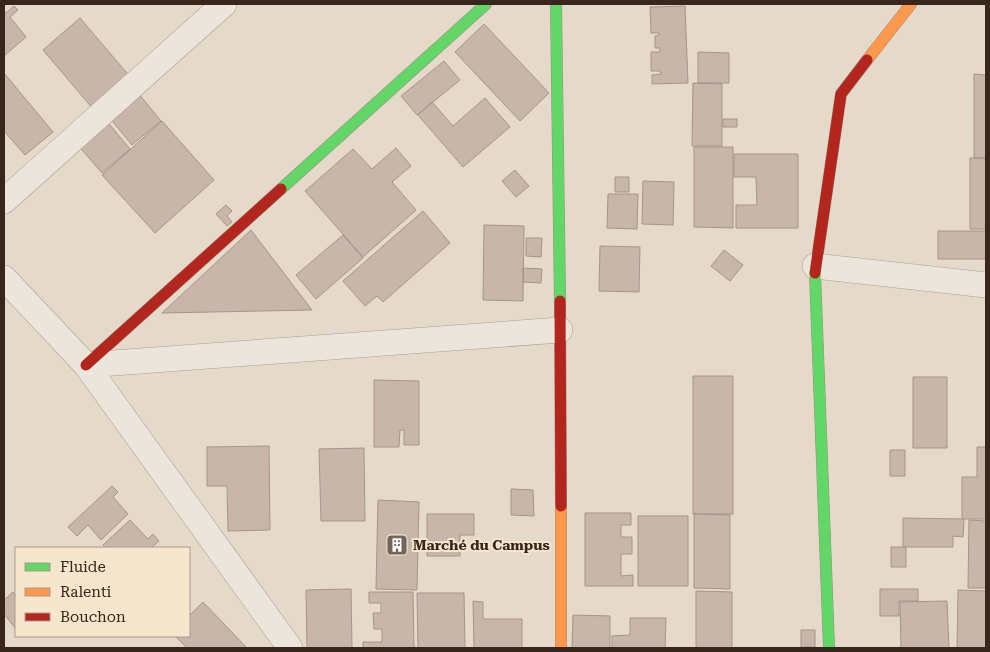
<svg xmlns="http://www.w3.org/2000/svg" width="990" height="652" font-family="'Roboto Serif',serif">
<style>
.building{fill:#c8b6aa;stroke:#a59489}
.lines{fill:none;stroke-linecap:round;stroke-linejoin:round}
.street-casing{stroke:#a99e93;stroke-width:26}
.fast-casing{stroke:#998e83;stroke-width:12}
.slow-casing{stroke:#998e83;stroke-width:12}
.jam-casing{stroke:#998e83;stroke-width:12}
.street{stroke:#ece5dc;stroke-width:25}
.fast{stroke:#63d668;stroke-width:11}
.slow{stroke:#ff974d;stroke-width:11}
.jam{stroke:#b3261e;stroke-width:11}
.labels{text-anchor:middle;stroke-width:4;stroke-linejoin:round;paint-order:stroke}
.poi-label{font-size:14px;font-weight:bold;fill:#38251c;stroke:#f7e6ce;text-anchor:start}
</style>
<rect width="100%" height="100%" fill="#e5d9c9"/>
<path class="building" d="M14 6 18 10 10 17 26 37 4 56V10L6 13Z
M685 6 688 83 652 84V75L661 74 660 71H651V52H660V48H655V36L659 35V33H651L650 7Z
M80 18 132 79 94 110 43 50Z
M484 24 549 93 520 121 455 52Z
M698 52 729 53V83H698Z
M444 61 460 80 417 115 401 96Z
M4 73 53 132 25 155 4 131Z
M974 74 986 75V158H974Z
M693 83 722 84V146H692Z
M138 93 161 121 132 145 109 117Z
M485 98 510 127 463 167 418 115 432 102 453 126Z
M105 119 130 149 102 173 76 143Z
M723 119H737V127H723Z
M162 121 214 180 155 233 102 175Z
M694 147H733V228L694 227Z
M396 148 411 166 392 182 416 210 363 257 305 191 353 149 372 169Z
M734 154H798V228H736V205H757L756 177H734Z
M970 158H986V229H970Z
M515 170 529 186 516 197 502 181Z
M615 177H629V192H615Z
M643 181 674 182 673 225 642 224Z
M608 194H638L637 229 607 228Z
M226 205 232 211 227 216 232 222 227 226 216 214Z
M423 211 450 243 383 302 377 296 365 306 343 281Z
M484 225 524 226 523 301 483 300Z
M251 230 312 310 162 313Z
M938 231H986V259H938Z
M343 235 363 258 316 299 296 275Z
M526 238H542L541 257 526 256Z
M600 246 640 247 639 292 599 291Z
M724 250 743 265 730 281 711 266Z
M523 268 542 269 541 283 523 282Z
M693 376H733V514H693Z
M913 377H947V448H913Z
M374 380 419 381V445H404V430H400L399 447H374Z
M269 446 270 530 228 531 227 486H207V447Z
M977 447H986V519H962V477H977Z
M364 448 365 521H321L319 449Z
M890 450H905V476H890Z
M112 486 118 492 113 497 128 514 101 540 88 525 77 536 68 527Z
M511 489 533 490 534 516 511 515Z
M378 500 419 502 417 590 376 589Z
M585 513H631V525H621V537H632V554H621V576L633 575V586H585Z
M427 514H474V535H460V556H427Z
M694 514 730 515V589L694 588Z
M638 516H688V586H638Z
M903 518 964 519 963 537 953 536V547H903Z
M130 520 148 539 153 534 159 541 151 548H106L103 545Z
M969 520 986 521V588H968Z
M891 547H906V567H891Z
M351 589 352 648H307L306 590Z
M880 589H918V601H899V616H880Z
M958 590 986 591V648H957Z
M696 591 732 592V648H696Z
M13 592 16 597V629L4 614V600Z
M369 592H413L414 648H363V642H382V629H374L373 613H381V603H369Z
M417 593H464L465 648H418Z
M473 601 483 602V619H522V648H474Z
M947 601 949 648H901L900 602Z
M203 602 247 648H187L175 636H189V616Z
M573 615 610 616V648H572Z
M630 618H666L665 648H612V636L630 635Z
M801 630H815V647H801Z"/>
<g class="lines">
<g class="street-casing">
<path id="street" d="M4 201 224 4
M815 266 986 285
M4 278 86 365 290 648
M86 365 560 330"/>
</g>
<g class="fast-casing">
<path id="fast" d="M556 4 560 301
M281 189 486 4
M815 273 829 648"/>
</g>
<g class="slow-casing">
<path id="slow" d="M867 60 911 4
M561 506V648"/>
</g>
<g class="jam-casing">
<path id="jam" d="M815 273 841 94 867 60
M560 301 561 506
M86 365 281 189"/>
</g>
<use href="#street" class="street"/>
<use href="#fast" class="fast"/>
<use href="#slow" class="slow"/>
<use href="#jam" class="jam"/>
</g>
<defs>
<g id="building-square" transform="scale(1.125)"><rect x="-9" y="-9" width="18" height="18" rx="4" fill="#756459" stroke="#f7e6ce"/><path d="M-4-6H4V6H1V3H-1V6H-4ZM-2.5-4.3h1.7v1.8h-1.7ZM.8-4.3h1.7v1.8H.8ZM-2.5-1h1.7V.8h-1.7ZM.8-1h1.7V.8H.8Z" fill="#fff"/></g>
</defs>
<g fill-rule="evenodd">
<use href="#building-square" x="397" y="545"/>
</g>
<g class="labels">
<g class="poi-label">
<text x="413" y="550">Marché du Campus</text>
</g>
</g>
<rect width="990" height="652" fill="none" stroke="#38251c" stroke-width="10"/>
<rect x="15" y="547" width="175" height="90" fill="#f7e6ce" stroke="#ab9987"/>
<rect x="25" y="563" width="25" height="8" fill="#63d668" stroke="#ab9987"/>
<text x="60" y="572" font-size="15" fill="#38251c">Fluide</text>
<rect x="25" y="588" width="25" height="8" fill="#ff974d" stroke="#ab9987"/>
<text x="60" y="597" font-size="15" fill="#38251c">Ralenti</text>
<rect x="25" y="613" width="25" height="8" fill="#b3261e" stroke="#ab9987"/>
<text x="60" y="622" font-size="15" fill="#38251c">Bouchon</text>
</svg>
